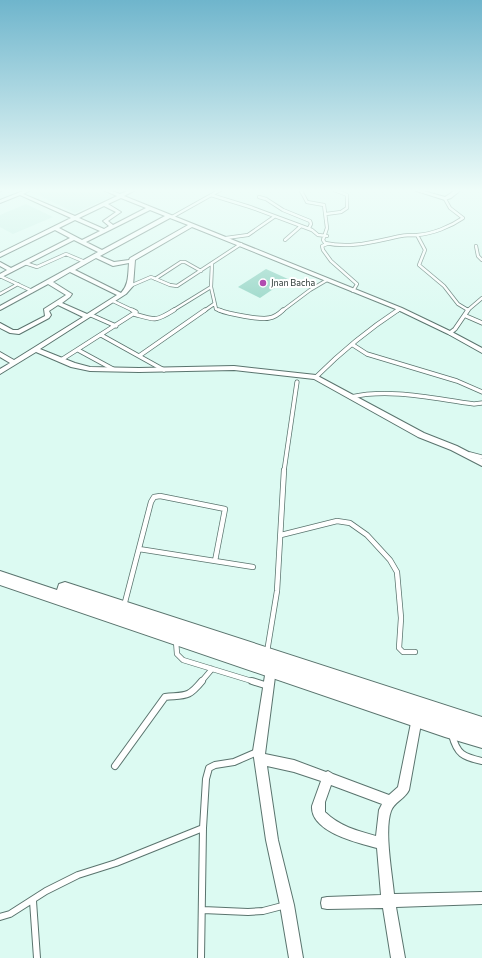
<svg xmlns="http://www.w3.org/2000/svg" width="482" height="958" font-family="Commissioner,sans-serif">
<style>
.built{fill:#caf1e7}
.green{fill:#93d4c4}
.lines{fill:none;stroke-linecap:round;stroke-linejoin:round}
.lane-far3-casing{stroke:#5a746e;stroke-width:4}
.lane-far2-casing{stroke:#5a746e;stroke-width:5}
.lane-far1-casing{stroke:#5a746e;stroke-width:6}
.lane-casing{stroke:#5a746e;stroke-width:8}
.street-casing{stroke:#5a746e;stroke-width:2}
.highway-casing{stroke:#5a746e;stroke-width:2}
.lane-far3{stroke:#fff;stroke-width:2.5}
.lane-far2{stroke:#fff;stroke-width:3.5}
.lane-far1{stroke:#fff;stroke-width:4.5}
.lane{stroke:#fff;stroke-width:6}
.street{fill:#fff;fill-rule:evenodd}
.highway{fill:#fff;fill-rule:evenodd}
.poi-dot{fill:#b14cb0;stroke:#fff;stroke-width:1.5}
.labels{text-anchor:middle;stroke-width:4;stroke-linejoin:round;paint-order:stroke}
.far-poi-label{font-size:9px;fill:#2b3734;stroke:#fff;text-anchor:start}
</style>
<rect width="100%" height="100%" fill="#dcfaf2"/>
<path class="built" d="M36 189H96L113 196 75 213 30 191Z
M26 204 53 217 13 234 0 227V215Z"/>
<path class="green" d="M266 269 288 279 260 298 238 287Z"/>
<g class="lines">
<g class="lane-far3-casing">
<path id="lane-far3" d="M300 189 307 202 324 205 327 228 323 240 325 243C352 249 375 241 401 236 406 235 412 235 417 235 432 234 450 227 463 218L450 208 445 199
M211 195 250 207 312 230 318 235 327 236
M259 197 266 199 283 210 310 221 311 224 309 228
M326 214 341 212 347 208V195L332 189
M172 217 222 189
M417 235 425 250 419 265 444 286 458 304 468 310 467 311
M226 238 248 235 274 217
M285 240 301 226
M327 244 322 246 323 250 331 261 357 284 353 291
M476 246 478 256 482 260
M25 263 37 267 66 254 85 262
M212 263 211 287 216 309 222 311
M0 276 32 291
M155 279 181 262H185L201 271
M130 286 151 277 170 285 177 286 241 244
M0 294 18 284
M113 301 134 311
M468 310 482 298
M172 311 211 287
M204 311 214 304
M282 311 310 290 327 280
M397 311 400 309"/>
</g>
<g class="lane-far2-casing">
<path id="lane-far2" d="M219 310C228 314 261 320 269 318 275 317 279 314 283 310
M134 314C155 320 155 322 174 310
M91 315 116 326
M466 316 482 323
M450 333 455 329 468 310
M101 335 164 370
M353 345 367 354 457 381 482 392
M78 350 113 369
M139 356 205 310
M61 360 136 312 132 310
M316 377C341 352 369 329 398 310
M351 397C391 388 434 399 474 404L482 403
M470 454 482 457
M284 471 297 382"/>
</g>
<g class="lane-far1-casing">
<path id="lane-far1" d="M281 535 337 521 350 523 367 535 390 560 397 572 401 618 399 648 403 652H415
M139 549 253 567
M124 606 151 502 154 497 160 496 225 509 215 561
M176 641 177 654 183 660 255 682
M267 652 277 591 284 470
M201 682 212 669"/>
</g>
<g class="lane-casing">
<path id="lane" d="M252 681 268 686
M452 735C457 754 463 757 482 761
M115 766 165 697C186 695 188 698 202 681
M203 828 206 779 209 768 215 765 234 762 257 752
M33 901 37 958
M203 910 248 912 263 911 286 905
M0 917 10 914 46 891 78 875 116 863 203 828 201 958"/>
</g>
<g class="street-casing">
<path id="street" d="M0 189H4L0 191Z
M28 189H33L23 194 75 216 117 196 101 189H106L120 194 132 189H137L124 196 402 308 452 332 482 348V353L448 334 398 310 192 227 135 260 133 286 126 294 40 349 75 363 90 367 139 368 234 366 316 375 424 433 457 446 482 459V466L451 450 418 437 314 379 234 370 139 372 90 371 71 367 36 352 0 374V369L10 363 0 357V352L14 360 83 317 58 305 49 311 51 315 49 318 19 334 10 333 0 328V323L13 330H18L45 316 44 309 66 295 48 284 2 309 0 310V306L98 252 74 240 0 278V274L7 270 0 266V262L11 268 70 238 55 230 0 257V253L71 218 20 195 0 203V200ZM121 198 146 208 113 225 108 221 121 212 108 204ZM104 206 116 212 103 221 109 226 104 229 79 218ZM150 210 165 216 102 250 86 242ZM170 218 188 225 130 258 129 260 114 262 100 256ZM75 220 100 231 82 240 59 228ZM96 258 113 266 129 263C128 274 129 285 121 293L75 270ZM70 272 117 295 87 314 62 303 70 297 72 294 53 282Z
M410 189H416L445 197 457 189H462L451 198 445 200Z
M271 664 275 665 276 669 265 754 294 760 326 772 328 771 333 774 389 795 398 787 412 718 413 714 417 713 421 714 422 718 409 790C405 799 394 802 391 811 384 830 392 873 394 894L482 892V904L396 907 405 958H391L383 908 327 909 322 908 321 903 322 898 327 897 381 895 377 848C358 843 310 832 312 806L321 781 294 772 267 766 278 840 294 905 303 958H289L280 905 266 840 253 751 266 669 267 665ZM331 785 382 804 379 810 376 836C358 831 339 826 325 812V802Z"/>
</g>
<g class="highway-casing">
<path id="highway" d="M0 571 57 590 59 584 65 582 482 717V748L445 737 0 585Z"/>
</g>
<use href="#lane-far3" class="lane-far3"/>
<use href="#lane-far2" class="lane-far2"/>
<use href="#lane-far1" class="lane-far1"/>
<use href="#lane" class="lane"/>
<use href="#street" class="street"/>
<use href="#highway" class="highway"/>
</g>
<linearGradient id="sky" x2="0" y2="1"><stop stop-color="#6fb5cc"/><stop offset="0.59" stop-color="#effdf9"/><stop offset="1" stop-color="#effdf9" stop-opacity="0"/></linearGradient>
<rect width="482" height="323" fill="url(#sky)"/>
<circle class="poi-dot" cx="263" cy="283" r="4"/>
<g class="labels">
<g class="far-poi-label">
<text x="271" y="286">Jnan Bacha</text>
</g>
</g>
</svg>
